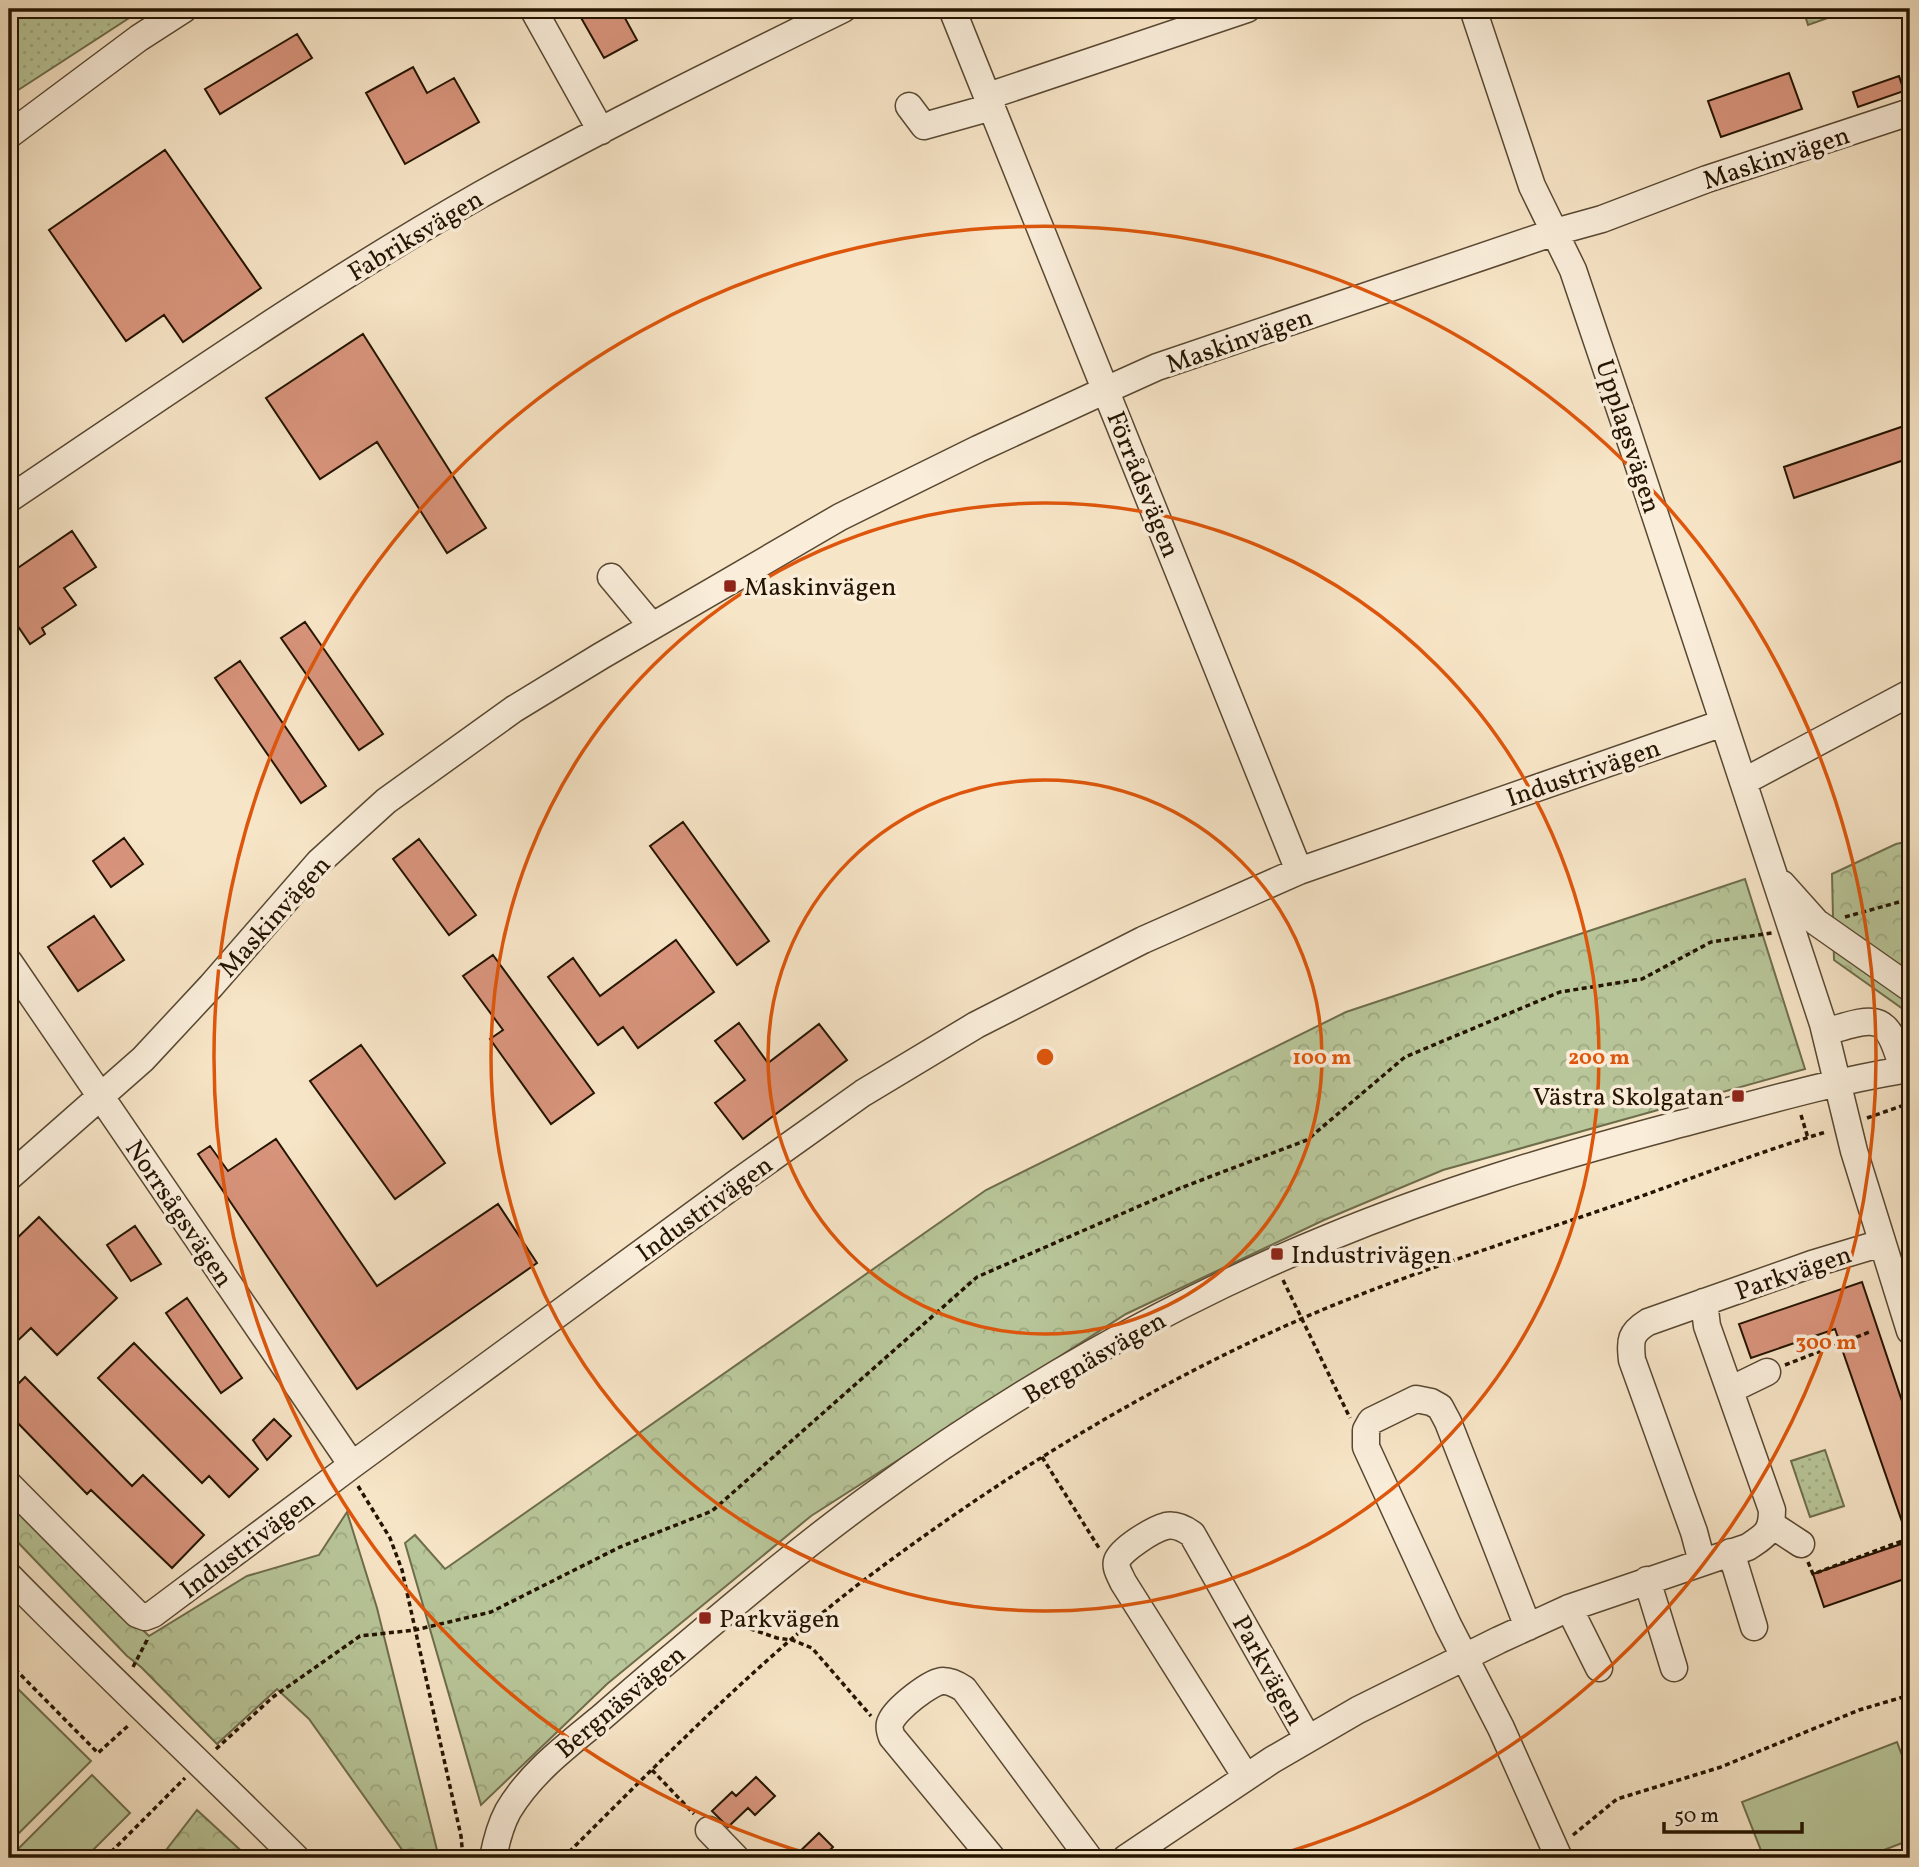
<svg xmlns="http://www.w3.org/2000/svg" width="1919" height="1867" font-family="Vollkorn,serif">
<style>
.forest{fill:url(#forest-crowns);stroke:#6e6d4c;stroke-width:2}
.park{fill:url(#park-dots);stroke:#6e6d4c;stroke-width:2}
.pitch{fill:#b8c699;stroke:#6e6d4c;stroke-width:2}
.building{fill:#d8947c;stroke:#241400;stroke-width:2}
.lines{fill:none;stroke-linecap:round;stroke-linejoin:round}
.minor-casing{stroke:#594832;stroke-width:29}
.path{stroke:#241400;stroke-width:3.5;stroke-dasharray:5 3.5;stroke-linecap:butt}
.minor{stroke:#faeedb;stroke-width:26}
.ring{fill:none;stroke:#de560b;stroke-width:3.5}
.poi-dot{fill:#8f2418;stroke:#faeedb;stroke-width:2.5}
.labels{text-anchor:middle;stroke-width:7;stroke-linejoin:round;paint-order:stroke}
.street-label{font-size:26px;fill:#241400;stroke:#faeedb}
.poi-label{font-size:26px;fill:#241400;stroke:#faeedb;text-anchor:start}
.centre{fill:#de560b;stroke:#faeedb;stroke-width:3.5}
.ring-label{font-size:21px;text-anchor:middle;font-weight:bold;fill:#de560b;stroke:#faeedb;stroke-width:7;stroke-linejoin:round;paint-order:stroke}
</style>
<defs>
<pattern id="forest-crowns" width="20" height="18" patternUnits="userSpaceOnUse" patternTransform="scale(1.75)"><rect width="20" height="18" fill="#b8c699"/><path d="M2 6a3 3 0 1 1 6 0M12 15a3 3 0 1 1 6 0" fill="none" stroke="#9ea982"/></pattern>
<pattern id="park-dots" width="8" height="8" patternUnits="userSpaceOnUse" patternTransform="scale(1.75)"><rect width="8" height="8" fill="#b8c699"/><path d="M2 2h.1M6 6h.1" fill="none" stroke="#9ea982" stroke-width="1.8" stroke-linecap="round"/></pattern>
</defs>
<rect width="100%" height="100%" fill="#f7e5c7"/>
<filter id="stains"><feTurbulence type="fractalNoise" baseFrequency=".00286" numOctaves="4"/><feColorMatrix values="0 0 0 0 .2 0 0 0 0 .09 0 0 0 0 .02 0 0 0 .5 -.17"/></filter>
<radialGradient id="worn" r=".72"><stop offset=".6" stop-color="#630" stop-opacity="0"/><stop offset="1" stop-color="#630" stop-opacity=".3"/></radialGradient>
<path class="forest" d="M1803 9H1853L1808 25Z
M1910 841V1014L1834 960 1832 874 1896 844Z
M1745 879 1805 1069 1443 1170 1324 1220 1126 1314 811 1516 607 1684 481 1805 405 1543 415 1535 445 1569 986 1190 1346 1012Z
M9 1501 149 1636 247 1576 319 1555 347 1512 377 1608 439 1858H408L309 1719 277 1689 217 1744 141 1667 127 1656 9 1533Z
M197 1810 249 1858H160Z"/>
<path class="park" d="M9 9H143L9 96Z
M1825 1450 1844 1506 1810 1517 1791 1461Z"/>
<path class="pitch" d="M9 1680 91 1761 9 1843Z
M1897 1742 1910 1777V1840L1863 1858H1764L1742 1802Z
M92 1775 130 1813 85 1858H19L14 1853Z"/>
<path class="building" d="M576 9H620L637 40 604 58Z
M297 34 312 58 220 114 205 89Z
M413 67 427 93 454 78 479 122 405 164 366 93Z
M1789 73 1802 109 1721 137 1708 101Z
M1899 76 1904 91 1858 107 1853 92Z
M165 150 261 288 183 342 164 315 126 341 49 230Z
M363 334 486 528 447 553 377 442 320 479 266 398Z
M1910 424V458L1794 498 1784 467Z
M72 531 96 567 64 588 76 605 42 628 45 634 30 644 9 613V574Z
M305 622 383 734 359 750 281 638Z
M240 661 326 786 301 803 215 678Z
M683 822 769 941 737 965 650 846Z
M124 838 143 864 111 887 93 861Z
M419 839 476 915 449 935 393 859Z
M94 916 124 960 78 991 48 947Z
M676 940 714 992 638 1048 623 1027 598 1045 548 977 573 958 600 996Z
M493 955 594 1093 551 1124 490 1039 503 1030 463 976Z
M739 1023 768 1063 819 1024 847 1060 743 1139 715 1103 745 1080 715 1041Z
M361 1045 445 1163 395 1199 310 1081Z
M276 1139 377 1286 498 1204 537 1263 357 1389 198 1154 210 1146 228 1171Z
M39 1217 117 1298 57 1355 31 1328 9 1349V1246Z
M135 1226 161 1264 131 1281 107 1245Z
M1862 1282 1910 1425V1538L1908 1539 1835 1329 1751 1358 1739 1324Z
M187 1298 242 1378 221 1393 166 1313Z
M134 1343 258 1469 229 1497 209 1476 202 1483 98 1378Z
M25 1377 132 1486 143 1475 204 1535 172 1568 91 1490 87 1494 9 1414V1393Z
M274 1419 291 1436 267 1460 253 1440Z
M1910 1541V1577L1824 1607 1813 1574Z
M756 1777 775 1796 755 1815 748 1808 728 1827 712 1811 732 1792 736 1796Z
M819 1833 833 1847 822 1858H793Z"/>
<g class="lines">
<g class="minor-casing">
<path id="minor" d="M533 9 601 131
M952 9 1299 871
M1473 9 1532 186 1573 270 1626 427 1823 1024 1854 1151 1910 1331
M988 96 1247 9
M909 106 924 126 992 107
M9 135 139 38 184 9
M9 499C164 395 318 287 480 195 599 129 721 69 843 9
M611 577 652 626
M1743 782 1910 693
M1782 884 1816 922 1910 988
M9 962 352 1465
M9 1177 143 1059 211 986 319 862 386 801 514 709 601 656 840 517 978 449 1106 390 1157 367 1555 232 1602 219 1707 179 1910 112
M1730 1390 1767 1372
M9 1485 137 1614 145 1617 153 1614 352 1465 738 1182 863 1093 976 1025 1143 940 1299 871 1723 723
M1772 1525 1801 1544
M1731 1552 1754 1627
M1702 1562 1694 1532 1632 1360C1630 1340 1630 1333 1648 1322L1812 1264 1882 1243
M9 1576C103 1672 201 1763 296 1858
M1647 1580 1674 1668
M1569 1608 1599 1668
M1528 1627 1448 1422 1440 1407 1431 1402 1416 1399 1371 1421 1366 1430V1447L1448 1625 1501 1728 1559 1858
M1246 1777 1123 1582C1120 1575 1115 1568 1117 1561 1121 1549 1154 1529 1166 1526 1175 1524 1185 1529 1192 1534L1308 1739
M709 1830 736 1858
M493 1858C496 1842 500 1826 508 1811 531 1772 568 1745 602 1717 625 1697 648 1677 672 1657 737 1602 803 1546 872 1496 1011 1394 1169 1303 1328 1238 1439 1192 1553 1158 1669 1127 1746 1107 1824 1083 1903 1070 1887 1012 1879 1016 1825 1032
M992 1858 892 1737C890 1732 888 1726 891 1721 896 1709 931 1681 943 1681 951 1681 958 1685 964 1689L1089 1858
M1126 1858 1272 1760 1358 1710 1499 1640 1569 1608 1748 1547C1766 1535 1772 1532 1772 1510L1707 1326 1704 1302"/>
</g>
<path class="path" d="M1845 917 1910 899
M1801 1115 1808 1138
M1867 1118 1910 1103
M1283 1280 1350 1418
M1785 1365 1872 1331
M1042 1457 1099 1548
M358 1486 390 1538 402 1570 461 1836 463 1858
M1808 1562 1813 1574 1910 1538
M742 1626 777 1638 792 1640 812 1648 871 1716
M9 1663 98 1753 130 1724
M133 1667 147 1640V1637
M216 1749 273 1697 360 1636 415 1630 491 1612 620 1547 712 1511 977 1277 1183 1187 1307 1140 1405 1057 1560 992 1642 979 1711 942 1772 933
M652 1770 694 1814
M1573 1835 1617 1799 1721 1767 1859 1710 1910 1695
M105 1858 185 1778
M563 1858C661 1761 758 1660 868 1577 1009 1471 1166 1375 1329 1307 1423 1269 1520 1238 1616 1205 1686 1181 1755 1153 1826 1132"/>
<use href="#minor" class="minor"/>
</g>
<g class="ring">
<circle cx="1045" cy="1057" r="277"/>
<circle cx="1045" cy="1057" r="554"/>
<path d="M823 1858A831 831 0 1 1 1267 1858"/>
</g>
<g class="poi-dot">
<rect x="723" y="579" width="14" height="14" rx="3.5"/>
<rect x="1731" y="1089" width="14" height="14" rx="3.5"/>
<rect x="1270" y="1247" width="14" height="14" rx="3.5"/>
<rect x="698" y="1611" width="14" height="14" rx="3.5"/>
</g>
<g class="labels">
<g class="street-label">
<text transform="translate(1776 157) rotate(-18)" y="9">Maskinvägen</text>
<text transform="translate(415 235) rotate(-31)" y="9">Fabriksvägen</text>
<text transform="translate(1239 340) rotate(-19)" y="9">Maskinvägen</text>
<text transform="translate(1629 436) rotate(72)" y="9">Upplagsvägen</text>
<text transform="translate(1144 484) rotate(68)" y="9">Förrådsvägen</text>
<text transform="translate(1583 772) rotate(-19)" y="9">Industrivägen</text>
<text transform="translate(274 916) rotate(-48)" y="9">Maskinvägen</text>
<text transform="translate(704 1208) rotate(-36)" y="9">Industrivägen</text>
<text transform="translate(180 1213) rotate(56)" y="9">Norrsågsvägen</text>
<text transform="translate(1793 1272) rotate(-19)" y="9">Parkvägen</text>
<text transform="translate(1094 1357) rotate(-30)" y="9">Bergnäsvägen</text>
<text transform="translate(247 1544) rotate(-37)" y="9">Industrivägen</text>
<text transform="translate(1269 1670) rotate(61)" y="9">Parkvägen</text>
<text transform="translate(620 1701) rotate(-40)" y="9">Bergnäsvägen</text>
</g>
<g class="poi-label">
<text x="744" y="595">Maskinvägen</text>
<text x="1724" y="1105" text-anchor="end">Västra Skolgatan</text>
<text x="1291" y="1263">Industrivägen</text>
<text x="719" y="1627">Parkvägen</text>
</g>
</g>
<circle cx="1045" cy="1057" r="10" class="centre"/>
<g class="ring-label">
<text x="1322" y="1064">100 m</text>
<text x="1599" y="1064">200 m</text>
<text x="1826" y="1349">300 m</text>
</g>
<rect width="1919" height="1867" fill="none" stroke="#f7e5c7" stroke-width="35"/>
<rect x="10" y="10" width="1898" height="1846" fill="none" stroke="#241400" stroke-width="3.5"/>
<rect x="18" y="18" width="1884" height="1832" fill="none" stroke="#241400" stroke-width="2"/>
<path d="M1664 1822v10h138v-10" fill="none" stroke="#241400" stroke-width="3.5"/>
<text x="1674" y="1822" font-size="21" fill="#241400" stroke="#faeedb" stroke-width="5" paint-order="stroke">50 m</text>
<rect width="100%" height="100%" filter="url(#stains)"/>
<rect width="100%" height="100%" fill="url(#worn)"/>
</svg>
